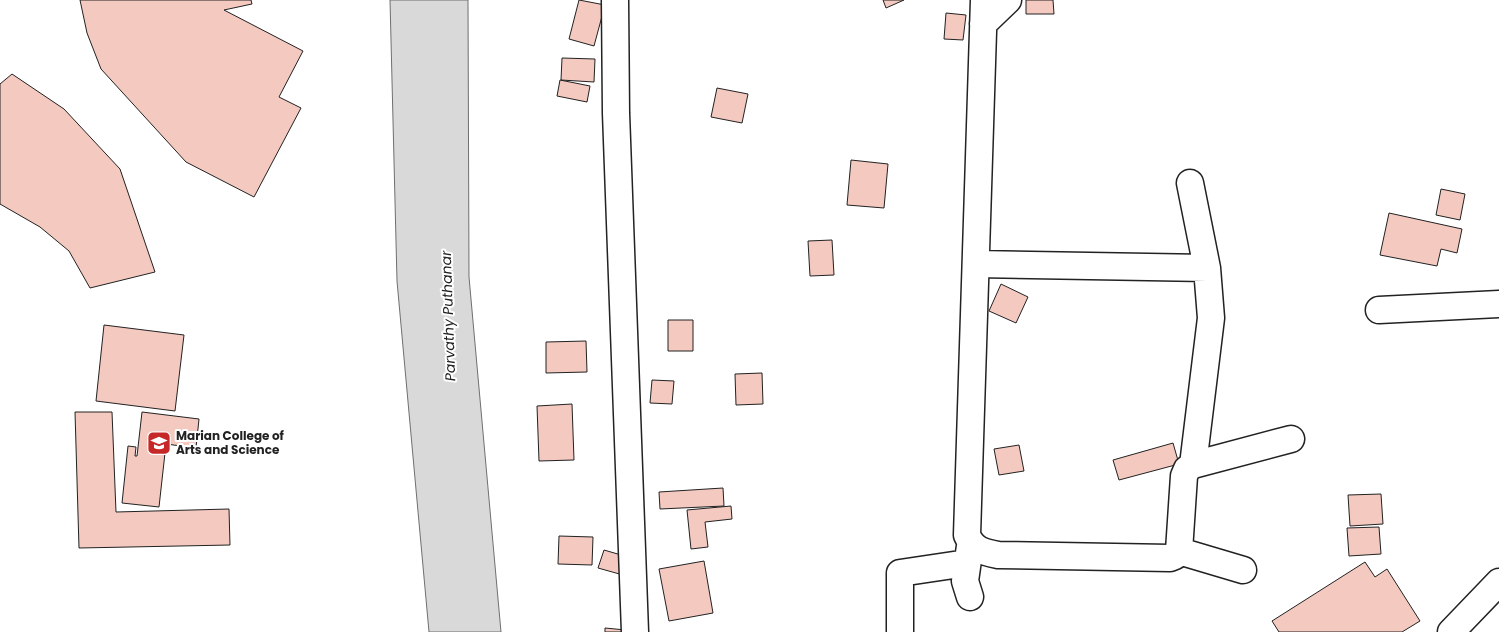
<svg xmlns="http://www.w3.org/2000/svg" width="1499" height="632" font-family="Poppins,sans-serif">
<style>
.water{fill:#d9d9d9;stroke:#6f6f6f}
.building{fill:#f3c9c0;stroke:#222}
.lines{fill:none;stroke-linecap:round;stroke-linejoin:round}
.minor-casing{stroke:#222;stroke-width:29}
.minor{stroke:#fff;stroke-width:26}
.labels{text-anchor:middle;stroke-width:4;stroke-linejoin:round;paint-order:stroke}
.poi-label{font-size:12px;font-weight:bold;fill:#222;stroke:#fff;text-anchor:start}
.water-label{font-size:14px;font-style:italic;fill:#222;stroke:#fff}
</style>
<rect width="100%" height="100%" fill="#fff"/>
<path class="water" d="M390 0H468L469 277 501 632H429L397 281Z"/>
<path class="building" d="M80 0H251L252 4 224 10 303 51 279 97 301 108 254 197 186 162 101 69 87 33Z
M579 0 605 5 594 46 569 39Z
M883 0H904L886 8Z
M1026 0H1053L1054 14H1026Z
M946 13 966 15 963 40 944 39Z
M562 58 595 59 594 82 561 80Z
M12 74 64 109 120 169 155 272 90 288 69 251 40 227 0 204V84Z
M560 80 590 86 587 102 557 96Z
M717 88 748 94 742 123 711 117Z
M851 160 888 164 884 208 847 205Z
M1441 189 1465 194 1460 220 1436 215Z
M1389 213 1462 229 1457 253 1441 249 1437 266 1380 255Z
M832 240 834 275 810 276 808 241Z
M1001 284 1028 297 1016 323 989 311Z
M668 320H693V351H668Z
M104 325 184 335 175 411 96 401Z
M586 341 587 372 546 373V342Z
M762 373 763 404 736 405 735 374Z
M652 380 674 381 672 404 650 403Z
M572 404 574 460 539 461 537 406Z
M75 412H112L116 512 229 509 230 545 79 548Z
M142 412 199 419 196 448 166 444 159 507 122 503 128 446 136 447 135 456H137Z
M1173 443 1179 464 1119 480 1113 460Z
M1019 445 1024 471 999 475 994 449Z
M723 488 724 506 660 509 659 492Z
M1381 494 1383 524 1350 526 1348 495Z
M731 506 732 519 705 522 708 547 691 549 687 510Z
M1379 527 1381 554 1349 556 1347 528Z
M559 536 593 537 592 565 558 564Z
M604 550 628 557 623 575 598 568Z
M704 561 713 613 669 621 659 569Z
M1365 562 1375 577 1387 569 1420 621 1402 632H1279L1272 621Z
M605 628 636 631V632H605Z"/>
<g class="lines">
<g class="minor-casing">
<path id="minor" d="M615 0 616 113 635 632
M984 0 967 535C973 550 983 552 998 555L1170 558 1175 556 1179 551 1184 476 1187 469 1193 465 1291 439
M983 24 1008 0
M1190 183 1207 268
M976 264 1207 268 1211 318 1193 465
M1379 310 1499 304
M970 546 965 581 970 597
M1179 551 1243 570
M900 632V573L967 563
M1451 632 1499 582"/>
</g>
<use href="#minor" class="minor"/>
</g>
<defs>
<g id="university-square" transform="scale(1.25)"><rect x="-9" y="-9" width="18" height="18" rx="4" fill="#c62828" stroke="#fff"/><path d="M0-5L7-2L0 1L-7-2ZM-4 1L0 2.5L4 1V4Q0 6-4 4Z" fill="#fff"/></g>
</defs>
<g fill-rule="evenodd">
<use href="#university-square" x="159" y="443"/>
</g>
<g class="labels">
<g class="poi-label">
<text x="176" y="440">Marian College of<tspan x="176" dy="14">Arts and Science</tspan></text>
</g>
<g class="water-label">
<text transform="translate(448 316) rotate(-92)" y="5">Parvathy Puthanar</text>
</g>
</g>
</svg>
